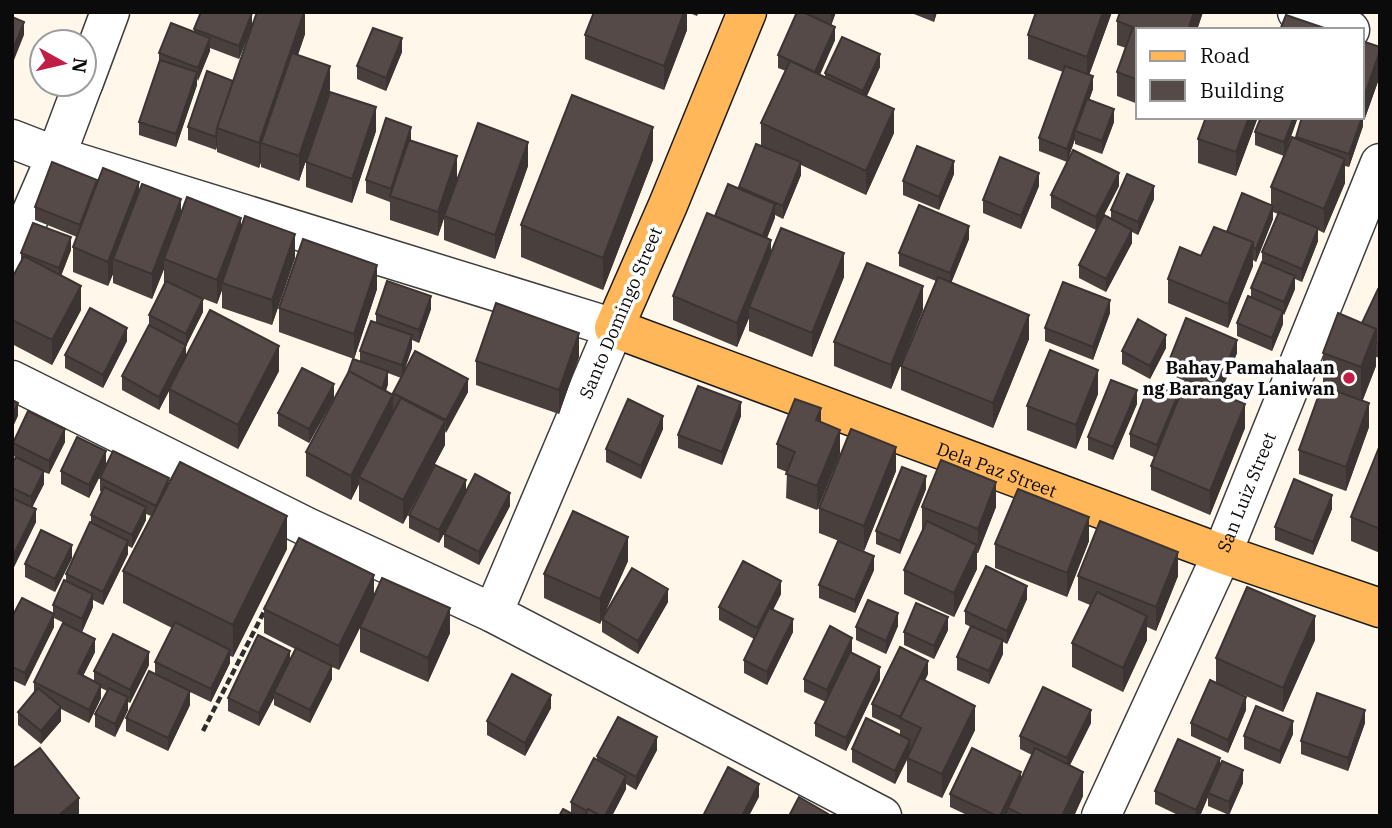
<svg xmlns="http://www.w3.org/2000/svg" width="1392" height="828" font-family="'IBM Plex Serif',serif">
<style>
.lines{fill:none;stroke-linecap:round;stroke-linejoin:round}
.minor-casing{stroke:#3e3e3e;stroke-width:41}
.major-casing{stroke:#1c1c1c;stroke-width:41}
.path{stroke:#2d2d2d;stroke-width:4.5;stroke-dasharray:7 3.5;stroke-linecap:butt}
.minor{stroke:#fff;stroke-width:38}
.major{stroke:#ffb75a;stroke-width:38}
.wall{fill:#49403d;fill-rule:evenodd}
.shaded-wall{fill:#3c3432}
.building{fill:#554a47;stroke:#3c3432;stroke-width:2}
.poi-dot{fill:#c21d45;stroke:#fff;stroke-width:2.5}
.labels{text-anchor:middle;stroke-width:7;stroke-linejoin:round;paint-order:stroke}
.street-label{font-size:18px;fill:#0b0b0b;stroke:#fff}
.poi-label{font-size:18px;font-weight:bold;fill:#0b0b0b;stroke:#fff;text-anchor:end}
</style>
<rect width="100%" height="100%" fill="#fff7ea"/>
<g class="lines">
<g class="minor-casing">
<g id="minor">
<path d="M1297 12 1350 30"/>
<path d="M84 82 110 12"/>
<path d="M12 139 56 156 614 328 493 613"/>
<path d="M12 257 56 156 83 84"/>
<path d="M12 380 307 527 493 613 882 816"/>
<path id="s1" d="M1101 816 1222 554 1380 163"/>
</g>
</g>
<g class="major-casing">
<g id="major">
<path id="s2" d="M747 12 668 205 614 328 1222 554 1380 608"/>
</g>
</g>
<path class="path" d="M203 731 267 606"/>
<use href="#minor" class="minor"/>
<use href="#major" class="major"/>
</g>
<path class="wall" d="M305 12V34L298 55 330 90 299 181 261 167V162L259 168 217 152V146L216 150 188 140V127L233 81Z
M687 12V30L664 90 585 59V35Z
M687 12H699L697 16Z
M797 12H836L831 25 835 40 820 75 825 77V73L880 67 867 96 894 133 866 195 801 165V175L783 219 775 215 767 238 771 252 844 277 812 357 749 331V318L737 347 673 320V296L715 216 739 189V187L761 146V123L786 71 778 68V55Z
M909 12H937L934 22Z
M1036 12H1112L1089 75 1093 89 1089 100 1114 122 1102 154 1075 144V139L1067 162 1039 151V138L1063 72 1028 59V35Z
M1120 12H1203L1197 30H1138V104L1117 96V72L1126 48 1117 45V21Z
M252 26 239 59 210 48V51L197 81V85L176 147 139 135V122L159 62V53L194 32V29Z
M1362 41 1380 47V76L1365 118 1363 117V126L1349 167 1345 166V183L1324 233 1318 230V241L1302 282 1295 279V289L1284 315 1283 314V324L1272 351 1237 336V323L1251 297V288L1262 262V252L1278 214 1273 212V219L1256 262 1253 260V266L1228 328 1168 303V279L1201 256 1227 232 1271 205V187L1296 139V137L1362 117Z
M402 52 386 91 357 79V66Z
M1258 117 1236 176 1198 163V139Z
M1261 117H1298L1284 156 1255 145V132Z
M376 131 352 203 306 187V162Z
M411 141 457 180 528 166 495 259 444 240V218L438 236 390 220V202L366 193V180Z
M653 160 603 290 521 257V225Z
M954 174 939 210 903 195V181Z
M97 184 139 192 181 212 241 229 295 258 272 325 222 308V290L217 304 199 297 203 312 186 346V356L279 371 238 449 169 413V391L159 410 122 390V376L149 326V315L165 284 164 283V269L152 299 113 283V274L108 286 73 272V247L77 237 35 220V207Z
M1039 186 1021 229 983 213V200Z
M1119 186 1096 230 1051 208V195Z
M1154 199 1138 235 1132 232V243L1106 292 1079 278V265L1111 218V210Z
M969 239 951 283 1029 339 993 428 901 390V366L936 281 899 266V253Z
M71 250 61 276 81 310 52 365 12 344V278L21 262V253Z
M377 289 354 359 279 332V308Z
M1380 290V358L1376 357V366L1362 401 1369 427 1346 491 1299 474V450L1323 387V353L1362 323Z
M431 309 419 343 412 340V348L404 371 468 392 445 433V445L403 524 359 501V484L351 500 306 476V452L360 362V351L376 323V314ZM388 373 401 378 393 395 386 391 388 384Z
M923 310 891 389 834 366V342Z
M1110 313 1093 360 1045 341V328Z
M127 341 103 388 65 368V355Z
M1166 348 1150 379 1122 364V351Z
M1237 353 1220 394 1245 428 1210 515 1151 490V466L1154 457 1130 447V434L1178 400 1185 381 1169 374V361Z
M579 357 559 414 476 385V361Z
M1098 394 1076 449 1027 430V406Z
M334 398 309 443 278 426V413Z
M1137 404 1113 460 1088 450V437Z
M741 416 722 465 678 448V435Z
M821 422 840 454 817 510 786 498 787 472 777 468V444Z
M663 429 641 479 606 462V449Z
M65 442 49 474 44 472V484L32 507 36 522 12 571V464L16 457 13 456V443Z
M1380 445V553L1351 541V517Z
M106 464 89 498 61 484V471Z
M896 471 864 551 819 533V508Z
M100 478 169 482 287 549 233 657 230 656V663L211 702 190 692V705L168 751 126 731V718L155 674V662L172 628 123 603V571L151 516 146 514V520L132 548 128 546V554L103 605 93 600V607L82 632 54 618V627L25 686 12 680V617L53 613V605L66 581V574L91 523V515L102 492 100 491Z
M926 489 900 554 876 544V531Z
M466 492 510 506 479 565 444 547V534L456 510 439 543 409 528V515Z
M922 507H996L978 553H977V569L954 617 904 594V570L922 531Z
M1332 509 1313 555 1275 540V527Z
M1089 541 1067 597 995 568V544Z
M72 558 55 592 25 577V564Z
M628 561 600 624 544 598V574Z
M874 570 855 613 819 598V585Z
M1078 576H1178L1156 631 1147 627V640L1123 692 1072 667V643L1090 605 1078 600Z
M781 594 773 610 793 632 767 685 744 673V660L754 639 719 620V607Z
M374 596 450 633 428 682 360 652V628L339 670 332 667V679L310 723 274 705V698L259 726 228 711V698L290 659 295 649 264 633V609Z
M1027 599 1007 644 1003 642V654L989 684 957 670V657L971 627 965 624V611Z
M668 602 638 654 602 632V619Z
M898 626 886 654 856 640V627Z
M948 630 934 659 904 645V632Z
M1315 640 1283 712 1216 683V658Z
M852 651 851 653 880 680 846 751 815 736V723L826 702 804 692V679Z
M95 652 83 676 94 681V671L149 665 130 703 128 702V710L115 737 95 727V714L107 691 101 688V698L89 723 61 709V721L41 744 18 725V712L34 694V682Z
M928 674 925 680 975 730 942 798 907 782V760L895 784 852 762V749L900 735V730L872 717V704Z
M551 708 525 756 487 735V721Z
M1246 710 1228 753 1191 736V723Z
M1091 723 1070 765 1083 796 1074 816H1008V813L1006 816H969L950 807V794L1021 779 1032 755 1020 749V736Z
M1365 723 1348 771 1301 754V741Z
M1293 734 1280 764 1244 749V736Z
M657 750 636 790 626 784V789L612 816H559L571 813V802L597 760V756Z
M1220 766 1243 783 1229 815 1208 806V797L1200 816H1180L1155 804V791Z"/>
<path class="shaded-wall" d="M304 12H305V34L267 145 261 143V162L259 168V143Z
M684 12H687V30L664 90V66Z
M831 12H836L831 26Z
M934 12H937L934 22Z
M1103 12H1112L1087 81V57Z
M1194 12H1203L1197 30H1188Z
M252 13V26L239 59V46Z
M24 22V35L12 65V52Z
M835 27V40L815 85V72Z
M210 38V51L198 81V68Z
M402 38V52L386 91V78Z
M1380 51V76L1365 118V94Z
M880 54V67L863 104V91Z
M330 66V90L299 181V156Z
M197 72V85L176 147V134Z
M1093 76V89L1078 132 1075 131V139L1067 162V149Z
M376 107V131L352 203V179Z
M894 109V133L866 195V171Z
M1114 109V122L1102 154V141Z
M1363 113V126L1349 167V154Z
M1249 117H1258L1236 176V152Z
M1294 117H1298L1284 156V142Z
M411 127V141L391 196V189Z
M653 127V160L603 290V258Z
M217 133V146L216 150V137Z
M528 142V166L495 259V235Z
M457 156V180L438 236V212Z
M1345 159V183L1324 233V209Z
M954 161V174L939 210V197Z
M801 162V175L783 219V206Z
M1039 173V186L1021 229V216Z
M1119 173V186L1096 230V217Z
M139 182V207L113 259V274L108 286V262Z
M1154 186V199L1138 235V222Z
M181 199V223L164 259V269L152 299V274Z
M775 204V218L761 253V240Z
M1273 206V219L1256 262V249Z
M241 218V243L222 283V290L217 304V280Z
M969 226V239L950 286V273Z
M1318 228V241L1302 282V269Z
M1132 230V243L1106 292V279Z
M295 234V258L272 325V300Z
M71 237V250L59 281V268Z
M771 240V264L749 307V318L737 347V323Z
M1253 242V266L1228 328V304Z
M844 253V277L812 357V333Z
M377 265V289L354 359V334Z
M1295 276V289L1284 315V302Z
M81 286V310L52 365V340Z
M923 286V310L891 389V365Z
M431 296V309L419 343V330Z
M203 299V312L186 346V358L169 389V391L159 410V397L186 345V334Z
M1110 300V313L1093 360V347Z
M1283 311V324L1272 351V338Z
M1029 315V339L993 428V403Z
M127 328V341L103 388V375Z
M1376 329V366L1361 405V367Z
M579 333V357L559 414V390Z
M412 335V348L402 378V365Z
M1166 335V348L1150 379V366Z
M1237 340V353L1219 395V382Z
M279 346V371L238 449V425Z
M1098 370V394L1076 449V425Z
M388 371V384L382 402V389Z
M468 379V392L446 433V420Z
M334 384V398L309 443V429Z
M1137 390V404L1113 460V447Z
M393 395V419L359 477V484L351 500V476Z
M1178 395V408L1157 458V445Z
M741 402V416L722 465V452Z
M18 403V416L12 429V416Z
M1369 403V427L1346 491V467Z
M1245 404V428L1210 515V491Z
M821 408V433L816 420Z
M663 416V429L641 479V466Z
M445 421V445L403 524V500Z
M65 429V442L49 474V461Z
M840 430V454L817 510V486Z
M896 447V471L864 551V526Z
M106 451V464L89 498V485Z
M44 471V484L31 510V497Z
M926 476V489L900 554V541Z
M466 480V493L439 543V530Z
M996 482V507L978 553V529Z
M510 493V506L479 565V552Z
M1332 495V509L1313 555V542Z
M146 507V520L132 548V535Z
M36 509V522L12 571V558Z
M287 516V549L233 657V625Z
M1089 517V541L1067 597V573Z
M628 537V561L600 624V599Z
M128 541V554L103 605V592Z
M72 545V558L55 592V579Z
M977 545V569L954 617V593Z
M1178 552V576L1156 631V607Z
M874 556V570L855 613V600Z
M374 575V599L339 670V646Z
M781 581V594L757 641V628Z
M1027 586V599L1007 644V631Z
M668 589V602L638 654V641Z
M93 594V607L82 632V619Z
M450 608V633L428 682V658Z
M898 613V626L886 654V641Z
M54 614V627L25 686V673Z
M1147 616V640L1123 692V668Z
M1315 616V640L1283 712V688Z
M948 617V630L934 659V646Z
M793 619V632L767 685V672Z
M852 638V651L827 703V690Z
M95 639V652L78 686V673Z
M1003 640V654L989 684V671Z
M230 650V663L211 702V689Z
M290 651V664L274 692V698L259 726V713Z
M149 652V665L130 703V690Z
M928 661V674L905 720 900 718V730V717Z
M332 666V679L310 723V710Z
M880 667V680L846 751V738Z
M101 685V698L89 723V710Z
M190 691V705L168 751V738Z
M551 695V708L525 756V743Z
M128 697V710L115 737V724Z
M1246 697V710L1228 753V740Z
M975 706V730L942 798V774Z
M61 707V721L41 744V731Z
M1091 710V723L1067 771V758Z
M1365 710V723L1348 771V758Z
M1293 721V734L1280 764V751Z
M657 737V750L636 790V777Z
M910 740V753L895 784V771Z
M1220 758V771L1208 793V797L1200 816H1196V810Z
M1243 770V783L1229 815V802Z
M1021 772V785L1008 808V813L1006 816H1000Z
M1083 772V796L1074 816H1062Z
M626 776V789L612 816H605Z
M759 784V797L749 816H742Z
M79 798V816H58Z"/>
<path class="building" d="M201 12H249L252 13 239 46 194 29Z
M257 12H304L259 143 217 128Z
M594 12H684L664 66 585 35Z
M797 12H803L835 27 815 72 778 55Z
M1036 12H1103L1087 57 1028 35Z
M1120 12H1194L1188 30H1138V80L1117 72 1133 27 1117 21Z
M1286 15 1330 30H1280Z
M12 17 24 22 12 52Z
M171 23 210 38 198 68 159 53Z
M373 28 402 38 386 78 357 66Z
M842 37 880 54 863 91 825 73Z
M1362 41 1380 47V51L1365 94 1362 92Z
M292 53 330 66 299 156 261 143Z
M160 60 197 72 176 134 139 122Z
M790 61 894 109 866 171 761 123Z
M1065 66 1093 76 1067 149 1039 138Z
M207 71 233 81 217 128 216 137 188 127Z
M330 92 376 107 352 179 306 162Z
M572 95 653 127 603 258 521 225Z
M1087 99 1114 109 1102 141 1075 131Z
M1206 117H1249L1236 152 1198 139Z
M1261 117H1294L1284 142 1255 132Z
M1302 117H1362L1349 154 1296 137Z
M386 118 411 127 391 189 366 180Z
M478 123 528 142 495 235 444 216Z
M1292 137 1345 159 1324 209 1271 187Z
M409 140 457 156 438 212 390 196Z
M756 144 801 162 783 206 739 187Z
M917 146 954 161 939 197 903 181Z
M1073 150 1119 173 1096 217 1051 195Z
M1000 157 1039 173 1021 216 983 200Z
M52 162 97 180 80 225 35 207Z
M103 168 139 182 108 262 73 247Z
M1127 174 1154 186 1138 222 1111 210Z
M142 184 181 199 152 274 113 259Z
M728 184 775 204 763 236 715 216Z
M1242 193 1273 206 1256 249 1253 247V242L1227 232Z
M187 197 241 218 217 280 164 259Z
M919 205 969 226 950 273 899 253Z
M1279 212 1318 228 1302 269 1262 252Z
M707 213 771 240 737 323 673 296Z
M1104 215 1132 230 1106 279 1079 265Z
M245 216 295 234 272 300 222 283Z
M33 223 71 237 59 268 21 253Z
M1214 227 1253 242 1228 304 1168 279 1180 247 1201 256Z
M781 228 844 253 812 333 749 307Z
M303 239 377 265 354 334 279 308Z
M24 256 81 286 52 340 12 320V278Z
M1262 262 1295 276 1284 302 1251 288Z
M867 263 923 286 891 365 834 342Z
M938 277 1029 315 993 403 901 366Z
M166 281 203 299 186 334 149 315Z
M387 281 431 296 419 330 376 314Z
M1063 282 1110 300 1093 347 1045 328Z
M1378 289 1380 290V345L1376 343V329L1362 323Z
M1248 296 1283 311 1272 338 1237 323Z
M496 303 579 333 559 390 476 361Z
M90 308 127 328 103 375 65 355Z
M210 310 279 346 238 425 169 389Z
M1338 313 1376 329 1361 367 1323 353Z
M1186 318 1237 340 1219 382 1169 361Z
M1138 319 1166 335 1150 366 1122 351Z
M371 321 412 335 402 365 360 351Z
M149 325 186 345 159 397 122 376Z
M1050 350 1098 370 1076 425 1027 406Z
M415 351 468 379 446 420 393 393Z
M353 359 388 371 382 389 349 371 347 376Z
M302 368 334 384 309 429 278 413Z
M349 371 393 395 351 476 306 452Z
M1111 380 1137 390 1113 447 1088 437Z
M1186 380 1245 404 1210 491 1151 466Z
M1150 383 1178 395 1157 445 1130 434Z
M698 386 741 402 722 452 678 435Z
M1322 386 1369 403 1346 467 1299 450Z
M401 398 445 421 403 500 359 477Z
M628 399 663 416 641 466 606 449Z
M795 399 821 408 816 420 840 430 817 486 786 474 795 452 777 444Z
M12 400 18 403 12 416Z
M28 411 65 429 49 461 13 443Z
M851 429 896 447 864 526 819 508Z
M77 437 106 451 89 485 61 471Z
M1380 445V529L1351 517Z
M113 451 169 478 156 506 100 478Z
M16 457 44 471 31 497 12 488V464Z
M941 460 996 482 978 529 922 507Z
M180 462 287 516 233 625 123 571Z
M435 465 466 480 439 530 409 515Z
M902 467 926 476 900 541 876 531Z
M475 474 510 493 479 552 444 534Z
M1294 479 1332 495 1313 542 1275 527Z
M104 487 146 507 132 535 91 515Z
M1018 489 1089 517 1067 573 995 544Z
M12 498 36 509 12 558Z
M573 511 628 537 600 599 544 574Z
M927 521 977 545 954 593 904 570Z
M1100 521 1178 552 1156 607 1078 576Z
M90 522 128 541 103 592 66 574Z
M41 530 72 545 55 579 25 564Z
M299 538 374 575 339 646 264 609Z
M838 541 874 556 855 600 819 585Z
M743 561 781 581 757 628 719 607Z
M986 566 1027 586 1007 631 965 611Z
M632 568 668 589 638 641 602 619Z
M382 578 450 608 428 658 360 627Z
M64 580 93 594 82 619 53 605Z
M1247 587 1315 616 1283 688 1216 658Z
M1097 592 1147 616 1123 668 1072 643Z
M22 598 54 614 25 673 12 667V617Z
M868 600 898 613 886 641 856 627Z
M916 603 948 617 934 646 904 632Z
M769 608 793 619 767 672 744 660Z
M175 622 230 650 211 689 155 662Z
M63 623 95 639 78 673 101 685 89 710 34 682Z
M830 626 852 638 827 690 804 679Z
M971 626 1003 640 989 671 957 657Z
M113 634 149 652 130 690 94 671Z
M258 635 290 651 259 713 228 698Z
M900 647 928 661 900 717 872 704Z
M296 648 332 666 310 710 274 692Z
M850 652 880 667 846 738 815 723Z
M149 671 190 691 168 738 126 718Z
M512 674 551 695 525 743 487 721Z
M920 678 975 706 942 774 907 758 921 728 900 718Z
M1210 680 1246 697 1228 740 1191 723Z
M1043 687 1091 710 1067 758 1020 736Z
M38 688 61 707 41 731 18 712Z
M109 688 128 697 115 724 95 714Z
M1317 693 1365 710 1348 758 1301 741Z
M1256 706 1293 721 1280 751 1244 736Z
M618 717 657 737 636 777 597 756Z
M866 718 910 740 895 771 852 749Z
M1178 739 1220 758 1196 810 1155 791Z
M40 748 79 798 58 816H13L12 814V769Z
M972 748 1021 772 1000 816H997L950 794Z
M1035 748 1083 772 1062 816H1024L1008 808Z
M594 758 626 776 605 816H601L588 809 587 811 571 802Z
M1222 761 1243 770 1229 802 1208 793Z
M728 767 759 784 742 816H703Z
M799 797 828 814 827 816H789Z
M563 809 576 816H559Z
M588 809 601 816H585Z"/>
<circle class="poi-dot" cx="1349" cy="378" r="7"/>
<g class="labels">
<g class="street-label">
<text transform="translate(621 313) rotate(-67)" y="6">Santo Domingo Street</text>
<text dy="6" stroke="none"><textPath href="#s2" startOffset="751">Dela Paz Street</textPath></text>
<text dy="6" stroke="none"><textPath href="#s1" startOffset="355">San Luiz Street</textPath></text>
</g>
<g class="poi-label">
<text x="1335" y="374">Bahay Pamahalaan<tspan x="1335" dy="21">ng Barangay Laniwan</tspan></text>
</g>
</g>
<rect width="1392" height="828" fill="none" stroke="#0b0b0b" stroke-width="28"/>
<rect x="1136" y="28" width="228" height="91" fill="#ffffff" stroke="#9d9d9d" stroke-width="2"/>
<rect x="1150" y="51" width="35" height="10" fill="#ffb75a" stroke="#9d9d9d" stroke-width="2"/>
<text x="1200" y="63" font-size="21" fill="#0b0b0b">Road</text>
<rect x="1150" y="80" width="35" height="21" fill="#554a47" stroke="#9d9d9d" stroke-width="2"/>
<text x="1200" y="98" font-size="21" fill="#0b0b0b">Building</text>
<g transform="translate(63 63) rotate(98)"><circle r="33" fill="#ffffff" stroke="#9d9d9d" stroke-width="2"/>
<path d="M0-5L12 26L0 18L-12 26Z" fill="#c21d45"/>
<text y="-10" font-size="19" font-weight="bold" text-anchor="middle" fill="#0b0b0b">N</text>
</g>
</svg>
